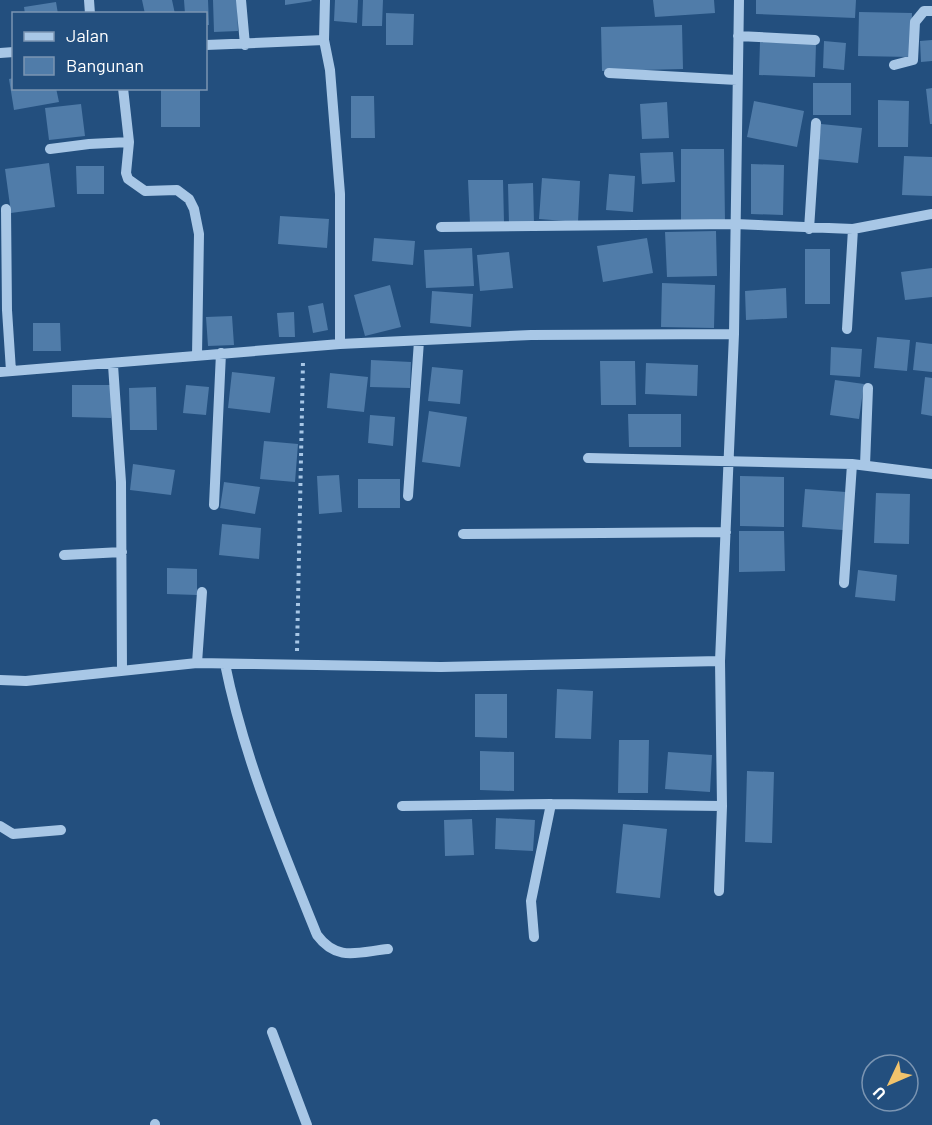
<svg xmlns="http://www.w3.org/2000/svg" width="932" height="1125" font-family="Barlow,sans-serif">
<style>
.building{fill:#507ca9}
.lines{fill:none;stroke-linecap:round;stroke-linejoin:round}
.path{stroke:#a8c7e6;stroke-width:4;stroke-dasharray:3 4.5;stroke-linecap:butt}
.minor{stroke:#a8c7e6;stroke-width:10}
</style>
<rect width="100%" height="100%" fill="#234f7e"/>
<path class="building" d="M142 0H172L175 14H145Z
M184 0H208L209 25H206V14H185Z
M213 0H237L238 31 214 32Z
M285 0H311L312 1 285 5Z
M335 0H358L357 23 334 21Z
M363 0H383L382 26H362Z
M653 0H714L715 13 655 17Z
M756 0H856L855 18 756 14Z
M56 2 58 14H25L24 7Z
M859 12 912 13 911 57 858 56Z
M386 13 414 14 413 45H386Z
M682 25 683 69 602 71 601 27Z
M932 40V61L921 62 920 41Z
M824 41 846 43 844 70 823 68Z
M760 42 816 44 815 77 759 75Z
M14 78V88H56L59 102 14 110 9 79Z
M813 83H851V115H813Z
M161 88H200V127H161Z
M932 88V124H930L926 89Z
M351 96H374L375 138H351Z
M878 100 909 101 908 147H878Z
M754 101 804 111 797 147 747 137Z
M667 102 669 138 642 139 640 104Z
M81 104 85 136 49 140 45 108Z
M821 124 862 128 858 163 817 159Z
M681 149H724L725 222H681Z
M673 152 675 182 642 184 640 153Z
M904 156 932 157V196L902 195Z
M49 163 55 207 11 213 5 169Z
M751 164 784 165 783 215 751 214Z
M76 166H104V194H77Z
M609 174 635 176 633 212 606 210Z
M542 178 580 181 578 222 539 219Z
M468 180H503L504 223 470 224Z
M533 183 534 224H509L508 184Z
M280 216 329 219 327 248 278 244Z
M716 231 717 276 667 277 665 232Z
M374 238 415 241 413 265 372 261Z
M647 238 653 273 603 282 597 246Z
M472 248 474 286 426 288 424 250Z
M805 249H830V304H805Z
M509 252 513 288 480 291 477 255Z
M932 268V297L905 300 901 272Z
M662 283 715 285 714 328 661 327Z
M390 285 401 327 365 336 354 295Z
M786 288 787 318 746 320 745 291Z
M432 291 473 294 471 327 430 323Z
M323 303 328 330 313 333 308 306Z
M294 312 295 337H279L277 313Z
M232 316 234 345 208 346 206 317Z
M33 323H60L61 351H33Z
M877 337 910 340 907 371 874 368Z
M916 342 932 344V372L913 370Z
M831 347 862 349 860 377 830 375Z
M371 360 411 362 410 388 370 387Z
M600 361H635L636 405H601Z
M646 363 698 365 697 396 645 394Z
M432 367 463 370 460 404 428 401Z
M232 372 275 377 270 413 228 408Z
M330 373 368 377 364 412 327 408Z
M925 377 932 378V416L921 414Z
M835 380 864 384 859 419 830 415Z
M72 385H111V418L72 417Z
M186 385 209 387 206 415 183 413Z
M156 387 157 430H130L129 388Z
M429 411 467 417 460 467 422 462Z
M628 414H681V447H629Z
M370 415 395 417 393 446 368 443Z
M264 441 298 444 295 482 260 479Z
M133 464 175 470 171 495 130 490Z
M339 475 342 512 319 514 317 476Z
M740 476 784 477V527L740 526Z
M358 479H400V508H358Z
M224 482 260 487 255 514 220 508Z
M805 489 846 492 843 530 802 527Z
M876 493 910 494 909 544 874 543Z
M222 524 261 528 259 559 219 555Z
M739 531H784L785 571 739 572Z
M167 568 197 569V595L167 594Z
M858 570 897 575 895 601 855 597Z
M557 689 593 691 591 739 555 738Z
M475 694H507V738L475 737Z
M619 740H649L648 793H618Z
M480 751 514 752V791L480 790Z
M668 752 712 755 710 792 665 789Z
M747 771 774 772 772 843 745 842Z
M496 818 535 820 533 851 495 849Z
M472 819 474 855 445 856 444 820Z
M623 824 667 829 660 898 616 893Z"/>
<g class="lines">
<path class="path" d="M297 651 303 361"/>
<path class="minor" d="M89 0 90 14
M241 0 245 45
M325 0 324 40 330 70 340 194V344
M738 36 815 40
M206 45 324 40
M0 53 14 52
M894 65 913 60 915 22 924 11H932
M609 73 737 80
M123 88 129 142 126 173 128 179 145 191 177 190 189 199 194 209 199 234 197 356
M50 149 89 144 129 142
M6 209 7 310 11 371
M441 227 735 224 853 229 932 214
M809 229 816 123
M847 329 853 229
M113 365 121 482 122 671
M0 372 340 344 531 335 734 334
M588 458 852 464 932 474
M865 465 868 388
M408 496 419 341
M214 505 221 353
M463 534 726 532
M64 555 122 552
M844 583 852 464
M197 663 202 592
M225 664C244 758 281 846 317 935 337 962 358 952 388 949
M0 680 26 681 197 663 441 667 720 661
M402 806 551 804 722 806
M0 826 13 834 61 830
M719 891 722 806 720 661 734 334 739 0
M534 937 531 901 551 804
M272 1032 307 1125
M155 1124V1125"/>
</g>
<rect x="12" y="12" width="195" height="78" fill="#234f7e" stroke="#7b95b2" stroke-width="1.5"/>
<rect x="24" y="32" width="30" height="9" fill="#a8c7e6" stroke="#7b95b2" stroke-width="1.5"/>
<text x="66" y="42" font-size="18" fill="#ffffff">Jalan</text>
<rect x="24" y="57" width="30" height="18" fill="#507ca9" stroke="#7b95b2" stroke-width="1.5"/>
<text x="66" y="72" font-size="18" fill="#ffffff">Bangunan</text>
<g transform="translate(890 1083) rotate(226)"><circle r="28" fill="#234f7e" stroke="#7b95b2" stroke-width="1.5"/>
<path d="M0-4.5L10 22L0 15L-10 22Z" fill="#f1c36c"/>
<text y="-9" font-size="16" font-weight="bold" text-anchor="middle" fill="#ffffff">U</text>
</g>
</svg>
